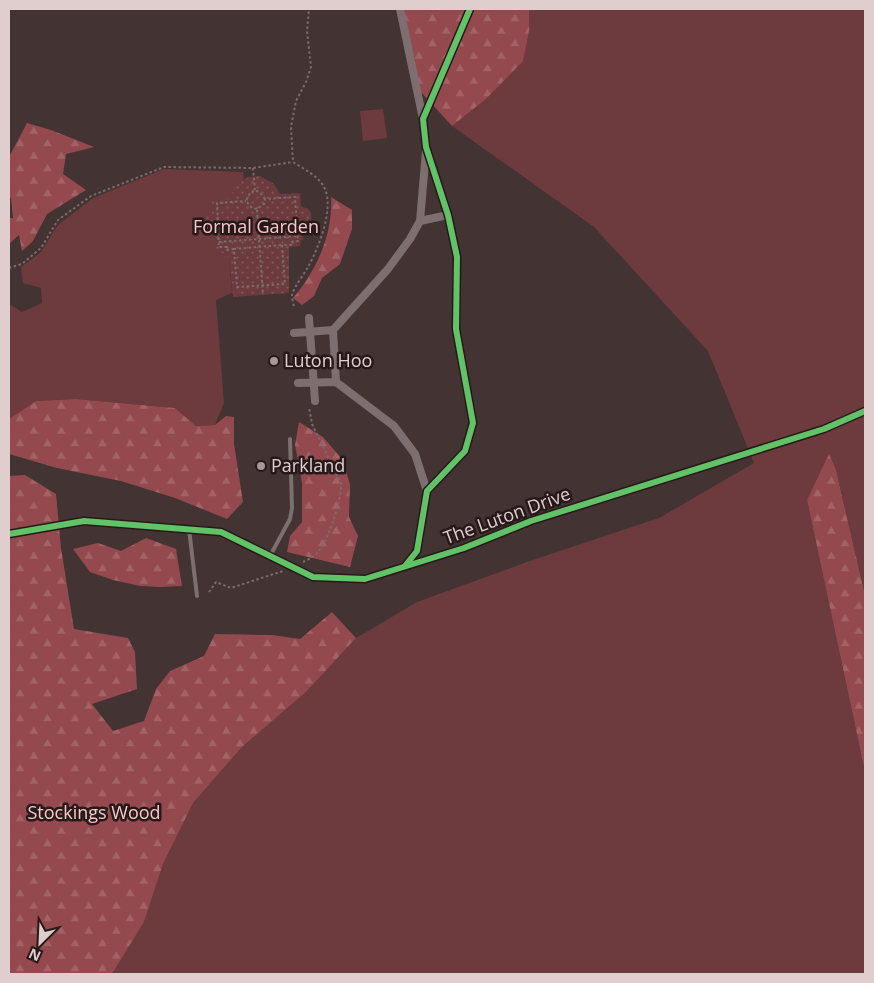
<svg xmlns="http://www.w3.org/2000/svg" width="874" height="983" font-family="'Open Sans',sans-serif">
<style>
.green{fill:#6d3b3d}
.forest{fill:url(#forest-firs)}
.garden{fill:url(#garden-dots)}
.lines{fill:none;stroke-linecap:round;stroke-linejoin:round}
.path{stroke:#796c6c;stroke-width:2;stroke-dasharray:2.5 2.5;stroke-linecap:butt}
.lane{stroke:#7d6f6f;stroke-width:4}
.street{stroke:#7d6f6f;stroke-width:8}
.cycleway-casing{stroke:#271919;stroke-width:9}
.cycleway{stroke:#61c268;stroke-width:6}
.poi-dot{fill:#a99797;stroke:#271919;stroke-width:2}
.labels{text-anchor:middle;stroke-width:5;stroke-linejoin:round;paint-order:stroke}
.park-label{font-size:18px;fill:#f7c7c7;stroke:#271919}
.poi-label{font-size:18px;fill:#e0cdcd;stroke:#271919;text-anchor:start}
.street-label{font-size:18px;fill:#e0cdcd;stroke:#271919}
</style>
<defs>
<pattern id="forest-firs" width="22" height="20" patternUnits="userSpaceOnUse" patternTransform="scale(1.25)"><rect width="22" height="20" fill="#93494e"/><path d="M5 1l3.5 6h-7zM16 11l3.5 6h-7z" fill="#a26266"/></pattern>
<pattern id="garden-dots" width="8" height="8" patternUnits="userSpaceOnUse" patternTransform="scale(1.25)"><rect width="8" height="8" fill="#6d3b3d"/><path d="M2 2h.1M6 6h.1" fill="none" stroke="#825658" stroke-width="1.8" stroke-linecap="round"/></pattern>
</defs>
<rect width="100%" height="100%" fill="#433333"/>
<path class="green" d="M529 9H865V595L836 470 807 500 865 772V974H112L144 922 163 864 193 803 242 747 306 692 356 638 417 602 527 562 659 518 754 463 708 351 594 227 452 126 486 99 529 31Z
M383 109 387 138 363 141 360 111Z
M164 169 243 172 244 178 237 184 233 191 231 198 212 213 203 225 204 231 215 238 223 253 229 256 232 293 216 300 224 403 215 425 196 426 175 408 76 399 36 401 9 419V304L22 312 42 303 41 288 23 283 21 267 40 253 58 225 93 198Z"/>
<path class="forest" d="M400 9H529V31L523 61 486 99 452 126 421 92Z
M27 123 51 130 94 147 66 154 63 174 86 190 47 214 33 241 22 251 19 235 9 244V218H13L11 198 9 197V157Z
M331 197 352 210V229L340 264 322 278 314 296 302 305 293 298C317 270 333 234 331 197Z
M76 399 175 408 196 426 215 425 226 416 234 417V444L243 502 227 519 175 498 121 481 57 468 9 454V419L36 401Z
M299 422 323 437 342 459 350 484 349 517 358 536 350 567 287 552 290 536 302 522V483L295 445Z
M829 454 836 470 865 595V772L807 500Z
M25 475 56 494 61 548 74 629 128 638 135 652 137 689 92 704 113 731 144 721 156 689 170 671 204 656 215 634 272 635 300 639 332 612 356 638 306 692 242 747 193 803 163 864 144 922 112 974H9V476Z
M146 538 176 549 182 586 160 587 140 586 113 580 90 572 73 549 98 543 121 551Z"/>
<path class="garden" d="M260 176 274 184 280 194 300 193 301 206 308 209 311 213C312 223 311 227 302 230L303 240H301L300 246 289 247V293L233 297 229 257H224L223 253H215V238L204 231C203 222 204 217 212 213V200L231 198C235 181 242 177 260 176Z"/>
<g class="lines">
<path class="path" d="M253 168 255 190
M265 199 259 192 255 190 250 193 246 201 252 208 257 209 264 204 265 199 295 197 298 241 291 242V245H282
M257 210 263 295
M219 242 298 236
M282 245 285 284 237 287 234 249Z
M234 249 227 250V247H219L217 203 246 201
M9 268 22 264 41 248 58 220 91 196 164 167 253 168 293 162
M294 306C293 303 292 298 292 295 294 287 304 274 308 267 318 249 334 210 325 189 320 177 304 169 293 162L291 127 296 101 306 82 311 67 307 31 309 9
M303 562C307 560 313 557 316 554 328 543 342 499 341 483L312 424 309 407
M209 592 216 582 231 588 283 571"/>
<path class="lane" d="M189 529 197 596
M270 556 290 519 292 508 290 439"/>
<path class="street" d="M400 9 423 119
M420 221 448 215
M309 318 315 401
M333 330 336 382
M294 333 333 330 388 269 410 239 420 221 426 151
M298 383 336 382 394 426 415 454 427 491
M9 534 84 521 221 532 313 577 365 579 464 548 531 521 824 429 865 411
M405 566 417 551 427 491 465 451 473 423 456 329 457 257 448 215 426 147 423 119 470 9"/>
<g class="cycleway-casing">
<path id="cycleway" d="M9 534 84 521 221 532 313 577 365 579 464 548 531 521 824 429 865 411
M405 566 417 551 427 491 465 451 473 423 456 329 457 257 448 215 426 147 423 119 470 9"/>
</g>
<use href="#cycleway" class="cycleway"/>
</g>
<g class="poi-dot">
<circle cx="274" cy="361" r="5"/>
<circle cx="261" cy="466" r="5"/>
</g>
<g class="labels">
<g class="park-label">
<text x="256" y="233">Formal Garden</text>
<text x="94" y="819">Stockings Wood</text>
</g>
<g class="poi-label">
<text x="284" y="367">Luton Hoo</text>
<text x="271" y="472">Parkland</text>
</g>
<g class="street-label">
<text transform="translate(507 516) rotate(-20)" y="6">The Luton Drive</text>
</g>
</g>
<rect width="874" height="983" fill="none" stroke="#e0cdcd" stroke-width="20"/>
<g transform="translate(40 943) rotate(204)" stroke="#271919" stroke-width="4" paint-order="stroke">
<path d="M0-4L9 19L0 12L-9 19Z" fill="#e0cdcd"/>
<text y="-8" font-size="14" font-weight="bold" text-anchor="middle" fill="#e0cdcd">N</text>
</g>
</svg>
